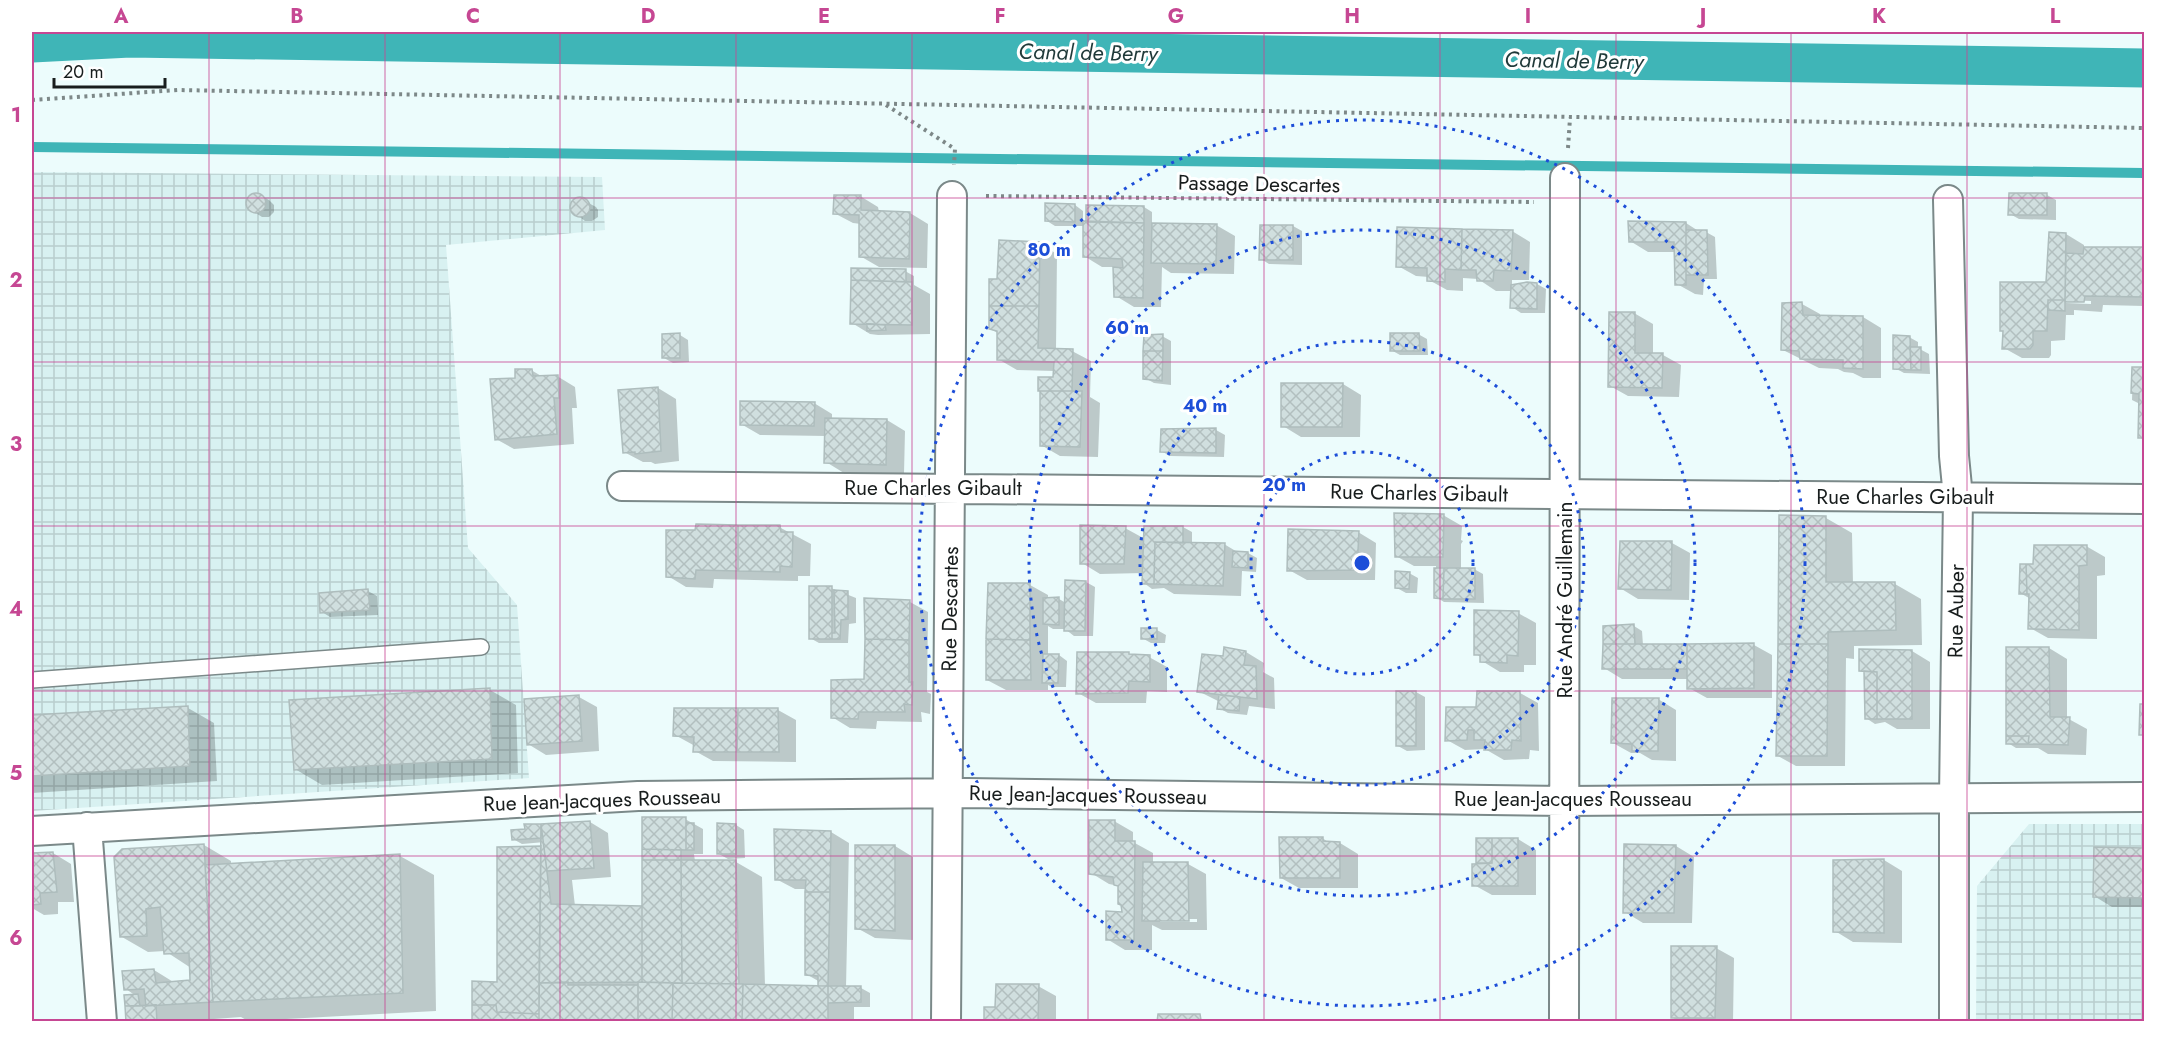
<svg xmlns="http://www.w3.org/2000/svg" width="2176" height="1053" font-family="Jost,sans-serif">
<style>
.industrial{fill:url(#industrial-grid)}
.shadow{fill:#0003;fill-rule:evenodd}
.lines{fill:none;stroke-linecap:round;stroke-linejoin:round}
.stream{stroke:#3fb5b7;stroke-width:10}
.canal{stroke:#3fb5b7;stroke-width:39}
.building{fill:url(#building-cross-hatch);stroke:#aebdbd;stroke-width:1.5}
.lane-casing{stroke:#7b8989;stroke-width:18}
.street-casing{stroke:#7b8989;stroke-width:32}
.path{stroke:#7d8888;stroke-width:4;stroke-dasharray:3 4.5;stroke-linecap:butt}
.lane{stroke:#fff;stroke-width:15}
.street{stroke:#fff;stroke-width:28}
.grid{fill:none;stroke:#c64793;stroke-width:1.5;stroke-opacity:0.55}
.ring{fill:none;stroke:#1d4ed8;stroke-width:3;stroke-dasharray:3 6}
.labels{text-anchor:middle;stroke-width:6;stroke-linejoin:round;paint-order:stroke}
.street-label{font-size:21px;fill:#181d1d;stroke:#fff}
.water-label{font-size:22px;font-style:italic;fill:#1f3939;stroke:#fff}
.centre{fill:#1d4ed8;stroke:#fff;stroke-width:3}
.ring-label{font-size:18px;text-anchor:middle;font-weight:bold;fill:#1d4ed8;stroke:#fff;stroke-width:6;stroke-linejoin:round;paint-order:stroke}
.neatline{fill:none;stroke:#c64793;stroke-width:2}
.grid-label{font-size:20px;text-anchor:middle;font-weight:bold;fill:#c64793}
</style>
<defs>
<pattern id="industrial-grid" width="8" height="8" patternUnits="userSpaceOnUse" patternTransform="scale(1.5)"><rect width="8" height="8" fill="#d8f1f1"/><path d="M0 4h8M4 0v8" fill="none" stroke="#b9cece"/></pattern>
<pattern id="building-cross-hatch" width="8" height="8" patternUnits="userSpaceOnUse" patternTransform="scale(1.5)"><rect width="8" height="8" fill="#d0dfdf"/><path d="M0 0l8 8M0 8l8-8" fill="none" stroke="#b2bfbf"/></pattern>
</defs>
<rect width="100%" height="100%" fill="#ecfcfc"/>
<path class="industrial" d="M32 172 602 177 605 230 446 245 468 548 517 605 529 778 32 811Z
M2029 824H2144V1021L1976 1022 1977 886Z"/>
<path class="shadow" d="M253 194 260 195 269 200 274 205V212L269 217H262L253 211 248 206V199Z
M2047 195 2056 200V220L2019 219 2010 214Z
M860 196 878 207 879 212 910 213 928 224 927 268 879 267 860 256 861 224 853 223 834 213Z
M581 199 596 207 598 210V217L592 221H585L571 210 572 203Z
M1075 205 1083 211V223L1144 207 1152 212V225H1216L1235 236 1234 274 1171 273 1162 267 1161 307H1134L1116 296 1115 267H1102L1084 256V226H1055L1047 221Z
M1686 223 1700 232H1706L1715 237 1717 279H1704L1703 295 1695 294 1677 284 1676 252H1648L1630 241Z
M1293 226 1302 231V265L1269 264 1261 259Z
M1512 231 1530 242 1529 280H1512V286L1537 284 1546 289 1545 313H1521L1512 307V291H1496L1478 279 1463 278V291L1447 290 1429 280V277L1416 276 1398 266Z
M2066 234 2084 245V248H2144V306L2103 305 2102 312 2074 310V315H2066L2065 340 2051 341V355L2049 358H2022L2004 348V332L2001 331 2047 283ZM2063 300 2091 301V304L2066 303Z
M1039 243 1057 254 1056 350 1072 351 1091 361 1090 397 1100 403 1098 457 1060 456 1041 445 1055 371 1017 370 998 359V333L990 329 999 280Z
M905 271 914 276V285L930 294V334L878 335 870 334 852 323Z
M1802 304 1820 314V317H1863L1881 328V378H1863L1853 373 1844 372 1838 369 1819 368 1783 350Z
M1634 313 1653 324V355H1663L1681 365 1679 397 1628 396 1610 386Z
M1418 334 1427 339 1428 355H1400L1391 350Z
M680 335 688 340 689 362 673 363 664 358Z
M1162 336 1171 341V385L1154 383 1145 378Z
M1909 337 1918 342V348L1929 354 1930 374 1904 373 1895 368Z
M2133 368H2144V440L2139 437 2140 404 2132 400Z
M531 370 543 377 557 376 575 387 577 408H572L574 444 514 449 496 439 517 379Z
M1343 384 1361 395 1360 437H1301L1283 426Z
M658 388 676 399 679 461 655 464 651 462H643L624 452Z
M814 403 832 414V419L887 420 905 431 904 474 844 473 826 462V436L760 435 741 424Z
M1216 430 1225 435 1224 457 1170 456 1161 451Z
M1443 515 1462 526 1461 540 1463 541 1461 544V569H1474L1483 574 1484 603 1444 602 1436 597V566H1414L1396 556Z
M1826 518 1852 533 1853 584H1895L1921 599 1922 645 1854 646V659L1846 658 1845 766H1796L1778 756Z
M779 527 811 544 810 576H798V581L714 579 713 588 686 587 668 576Z
M1183 527 1192 532V544H1224L1239 553H1248L1257 558 1256 572 1242 571 1241 596 1174 594 1164 588 1152 589 1144 583V573L1100 574 1082 563 1125 528 1145 539Z
M1358 532 1376 543 1375 580H1307L1289 570Z
M1672 543 1690 553 1689 600 1638 599 1620 588Z
M2086 546 2105 557V575L2097 576V639L2048 638 2030 628 2029 598 2020 593 2034 565Z
M1409 573 1418 578 1417 593H1406L1397 588Z
M1086 582 1095 587 1093 636H1074L1065 629H1053L1048 626V656L1059 655 1067 661 1066 687H1052L1048 685V690H1006L987 680 1030 585 1048 595V599H1059L1066 603Z
M831 588 856 598V623L849 624 848 643H819L810 638Z
M368 591 377 596 378 615 330 617 322 612Z
M866 600 910 602 928 612 927 692 931 694 930 714 921 712 922 722 877 721 876 729 850 728 832 717 866 681Z
M1518 613 1536 623V665H1524V672H1500L1482 661V658L1476 654Z
M1634 626 1642 631 1643 645H1754L1772 655V698H1707L1689 688V679H1622L1604 668Z
M1157 630 1166 635 1165 643H1151L1142 638Z
M2049 648 2067 659V718L2087 729 2086 755 2048 754 2038 748H2016L2008 743 2007 649Z
M1912 651 1930 662V729H1897L1885 722 1875 724 1866 718V674L1860 670Z
M1246 652 1264 663 1263 672 1274 678 1275 709 1249 706 1247 715 1228 713 1219 708 1220 702 1198 691 1224 657Z
M1129 654 1133 656 1149 657 1167 667V692L1147 691 1146 703H1096L1078 693Z
M490 690 516 705 518 773 322 785 295 769Z
M1416 692 1425 697V750L1407 751 1398 746Z
M1520 693 1538 703 1539 751 1530 750 1529 759 1504 760 1485 749 1465 750 1447 740 1477 709Z
M579 697 597 707 599 751 546 755 528 744Z
M1658 699 1676 710V761L1652 760 1640 753H1631L1613 743Z
M188 708 214 723 217 781 32 793V716Z
M778 710 796 720V762L713 761 695 751V746L675 735Z
M644 819H685L703 829V854H694L695 861 736 862 762 877 765 986 824 988 820 982 806 974 807 889H795L776 879 831 832 849 843 846 988H861L870 993V1007H854V1022H473L499 983V849L545 847V842L522 844 513 839 540 825 543 827 590 822 608 833 611 877 572 880 575 906 643 908ZM668 981H689V984H668Z
M1114 821 1133 832V842L1153 853V864H1188L1206 874 1207 930H1162L1152 925V950H1125L1107 939 1124 913 1119 886 1109 884 1091 873ZM1160 919H1197V922H1160Z
M736 825 744 830 745 858 728 859 719 854Z
M1322 838 1330 843H1340L1358 854V888H1299L1281 878Z
M1477 839H1518L1536 850V895H1492L1474 885 1482 865 1478 862Z
M204 845 231 861V865L400 856 434 875 436 1011 248 1021 241 1017 174 1022H128L136 996 126 989 154 970 175 983 192 982 191 968 165 951 148 952 122 937 116 858Z
M895 846 913 857V940L875 938 857 928Z
M1676 846 1694 857 1692 923H1643L1625 912Z
M2095 849 2144 850V907H2112L2094 896Z
M53 853 71 864 74 902H58V914L44 915 32 908V854Z
M1884 860 1902 871V943L1853 942 1835 931Z
M1716 948 1734 958 1733 1022H1679L1672 1017Z
M1038 986 1056 996V1022H986L997 1008Z"/>
<g class="lines">
<path class="stream" d="M32 147 2144 173"/>
<path class="canal" d="M32 43 130 38 2144 68"/>
</g>
<path class="building" d="M246 203a10 10 0 1 1 20 0a10 10 0 1 1-20 0Z
M2009 193H2047V215H2008Z
M834 195H861V210L910 212 909 259 859 257V215L833 214Z
M570 207a10 10 0 1 1 20 0a10 10 0 1 1-20 0Z
M1045 203 1075 204V222L1045 221Z
M1086 205 1144 206V223L1086 222Z
M1083 221 1144 223 1143 298 1114 297 1113 267 1123 268 1122 259 1083 257Z
M1628 221 1686 222V285H1675L1674 242H1629Z
M1152 223 1217 224 1216 264 1151 263Z
M1260 225H1293V260H1259Z
M1397 227 1462 229 1461 270 1445 269V282L1427 281V268L1396 267Z
M1462 229 1513 230 1511 271 1494 270 1493 281H1477L1476 270H1461Z
M1686 230H1707L1708 275H1686Z
M2049 232 2066 233 2065 300H2048L2047 331H2033V345L2030 349H2002L2003 331H2000V282H2046Z
M999 240 1040 242 1039 306H989V279H997Z
M2084 247H2144V297L2085 296 2084 302H2065L2066 253 2083 254Z
M851 268 906 269V282L851 280Z
M851 280 912 282V325L850 324Z
M1527 282 1537 283V309L1510 308 1511 285Z
M2048 300H2065V311L2048 310Z
M1802 302 1803 315 1863 316V369L1843 368V360L1800 359 1799 351 1781 350 1782 303Z
M989 306H1039L1038 348 1073 349 1072 391H1038V377H1053L1054 362 997 360V331L989 329Z
M1609 312H1635V353H1663L1662 388 1608 387Z
M867 324 885 325 886 330 867 331Z
M680 333V358H662V334Z
M1390 333H1419L1420 351H1390Z
M1163 334V351H1143L1144 335Z
M1893 335 1910 336 1911 370 1893 369Z
M1910 347H1921V370H1911Z
M1143 351H1163L1162 381 1143 379Z
M2132 367H2144V438H2138L2139 394 2131 393Z
M515 369H532L533 376 558 375 559 398H554L557 434 495 440 490 379 515 378Z
M1281 383H1343L1342 427H1281Z
M658 387 661 451 635 454V452L623 453 618 390Z
M1040 391H1082L1080 447 1040 446Z
M740 401 815 402 814 426 740 425Z
M825 418 887 419 886 465 824 463Z
M1216 428V453L1160 452 1161 429Z
M1394 513 1444 514 1443 557H1395Z
M1779 515 1826 516V582H1895L1896 630 1828 632V644H1778Z
M696 524 738 525V571L696 570 695 579 666 577V530H695Z
M738 525H780L781 532H793L792 567 780 566V572L738 571Z
M1080 525 1126 526 1124 564H1080Z
M1144 526H1183V543L1155 542 1154 584H1142Z
M1288 529 1359 531 1357 570 1287 571Z
M1620 541H1672L1671 590 1618 589Z
M1155 542 1225 543 1223 586 1154 584Z
M2034 545H2087V565L2079 566V630L2028 629 2029 594H2027L2026 564H2033Z
M1233 551 1248 552V568L1232 567Z
M2020 564H2026L2027 594H2019Z
M1434 568H1444L1443 599 1434 598Z
M1444 568H1475V599H1443Z
M1395 571 1410 572 1409 589 1395 588Z
M1065 580 1086 581 1085 631H1064Z
M988 583H1030V640L986 639Z
M809 586H832V639H809Z
M368 589 370 610 320 613 319 593Z
M834 590 848 591V619L841 620 840 639H832V633H835Z
M1059 597V625L1043 624V598Z
M864 598 910 600 909 640 865 639Z
M1474 610 1519 611 1518 656 1507 655V663L1480 662V655H1474Z
M1634 624 1635 644H1603V626Z
M1141 628H1157V639H1141Z
M865 639 909 640V682H913L912 705 904 704 905 712H859L858 719 831 718V680L864 679Z
M986 639 1030 640 1031 680H986Z
M1754 643V688L1687 689V644Z
M1603 644H1687V669H1602Z
M1778 644H1828L1827 756H1776Z
M1224 647 1246 651 1244 665 1256 666 1257 699 1197 692 1202 654 1223 656Z
M2006 647H2049L2050 717H2070L2068 745 2028 744 2029 736H2006Z
M1859 649 1912 650V719H1877V672L1859 671Z
M1077 652H1129V654L1150 655V682L1129 681 1128 693 1076 694Z
M1043 654H1059L1058 683H1042Z
M1864 671 1877 672V719H1865Z
M490 688 492 759 294 770 289 700Z
M1396 691H1416V746H1396Z
M1477 691H1520L1521 741 1512 740 1511 750H1484L1485 740H1474V730H1468L1467 740 1445 741 1446 707H1476Z
M579 695 582 741 527 745 524 699Z
M1219 695 1240 697 1239 711 1217 709Z
M1612 698H1659L1658 751H1632V744L1611 743Z
M2140 704H2144V735H2139Z
M188 706 190 766 32 776V715Z
M674 708H738L737 752H693L694 737 673 736Z
M738 708H778L779 752H737Z
M2006 736H2029L2028 744H2006Z
M642 817H686V850L642 849Z
M1089 820H1115V841H1135L1134 940H1106V911L1122 912 1121 905 1118 904V886L1114 885 1113 877 1089 874Z
M590 821 594 868 547 871 541 824Z
M686 823H694V850H686Z
M717 823 736 824V854H717Z
M524 824H541V838L512 840 511 830 525 829Z
M541 824 551 904 642 906V982L539 983Z
M774 829 831 831 830 892H805L806 880H775Z
M1279 837H1323V841L1340 842V878H1280Z
M1476 838H1492V863H1476Z
M1492 838H1518V886H1472V864L1492 863Z
M204 844 213 1002 146 1006 144 989 124 990 122 971 154 969 156 983 190 980 189 953 164 954 160 907 146 909 147 936 120 937 114 857 122 849Z
M1624 844 1676 845 1674 913H1623Z
M855 845H895V931L855 929Z
M541 846 539 1014 497 1012 496 1005H472V981L497 982V847Z
M2094 847 2144 848V898L2093 897Z
M642 849 681 850V860H642Z
M53 852 57 892 40 893 41 904 32 905V853Z
M400 854 403 993 213 1002 205 865Z
M1884 859V933L1833 932V860Z
M642 860H681L682 983 642 982Z
M681 860H736L739 984 682 983Z
M1143 862H1188L1189 921H1142Z
M805 892H830L828 986H818V976L805 975Z
M1671 946H1717L1715 1018H1671Z
M568 982V985H638V1022H539V983Z
M638 982 673 983 672 1022H638Z
M673 983 743 984 742 1022H672Z
M743 984 828 986V1022H742Z
M996 984H1039L1038 1022H984V1007H995Z
M828 986H861V1002L828 1003Z
M138 994 140 1006H125L124 995Z
M156 1005 157 1022H126L125 1006Z
M472 1005H496L497 1012 539 1014V1022H472Z
M1158 1014H1200L1201 1020 1228 1022H1157Z"/>
<g class="lines">
<g class="lane-casing">
<path id="lane" d="M32 680 481 647"/>
</g>
<g class="street-casing">
<path id="street" d="M1948 200 1954 456 1958 497 1954 797V1022
M622 486 2144 499
M87 827 102 1022
M32 831 638 796 967 793 1565 801 2144 797
M946 1022 952 196
M1564 1022 1565 178"/>
</g>
<path class="path" d="M32 100 178 90 2144 128
M886 105 955 149 954 165
M1568 148 1570 118
M986 196 1534 202"/>
<use href="#lane" class="lane"/>
<use href="#street" class="street"/>
</g>
<path class="grid" d="M209 32V1022M385 32V1022M560 32V1022M736 32V1022M912 32V1022M1088 32V1022M1264 32V1022M1440 32V1022M1616 32V1022M1791 32V1022M1967 32V1022M32 198H2144M32 362H2144M32 526H2144M32 691H2144M32 856H2144"/>
<g class="ring">
<circle cx="1362" cy="563" r="111"/>
<circle cx="1362" cy="563" r="222"/>
<circle cx="1362" cy="563" r="333"/>
<circle cx="1362" cy="563" r="443"/>
</g>
<g class="labels">
<g class="street-label">
<text transform="translate(1259 184) rotate(1)" y="7">Passage Descartes</text>
<text x="933" y="495">Rue Charles Gibault</text>
<text transform="translate(1419 493) rotate(1)" y="7">Rue Charles Gibault</text>
<text x="1905" y="504">Rue Charles Gibault</text>
<text transform="translate(1565 600) rotate(-90)" y="7">Rue André Guillemain</text>
<text transform="translate(950 609) rotate(-89)" y="7">Rue Descartes</text>
<text transform="translate(1956 611) rotate(-89)" y="7">Rue Auber</text>
<text transform="translate(1088 795) rotate(1)" y="7">Rue Jean-Jacques Rousseau</text>
<text x="1573" y="806">Rue Jean-Jacques Rousseau</text>
<text transform="translate(602 800) rotate(-2)" y="7">Rue Jean-Jacques Rousseau</text>
</g>
<g class="water-label">
<text transform="translate(1088 52) rotate(1)" y="8">Canal de Berry</text>
<text transform="translate(1574 60) rotate(1)" y="8">Canal de Berry</text>
</g>
</g>
<circle cx="1362" cy="563" r="9" class="centre"/>
<g class="ring-label">
<text x="1049" y="256">80 m</text>
<text x="1127" y="334">60 m</text>
<text x="1205" y="412">40 m</text>
<text x="1284" y="491">20 m</text>
</g>
<rect width="2176" height="1053" fill="none" stroke="#ffffff" stroke-width="66"/>
<path d="M54 78v9h111v-9" fill="none" stroke="#181d1d" stroke-width="3"/>
<text x="63" y="78" font-size="18" fill="#181d1d" stroke="#ffffff" stroke-width="4.5" paint-order="stroke">20 m</text>
<rect x="33" y="33" width="2110" height="987" class="neatline"/>
<g class="grid-label">
<text x="121" y="23">A</text>
<text x="297" y="23">B</text>
<text x="473" y="23">C</text>
<text x="648" y="23">D</text>
<text x="824" y="23">E</text>
<text x="1000" y="23">F</text>
<text x="1176" y="23">G</text>
<text x="1352" y="23">H</text>
<text x="1528" y="23">I</text>
<text x="1703" y="23">J</text>
<text x="1879" y="23">K</text>
<text x="2055" y="23">L</text>
<text x="16" y="122">1</text>
<text x="16" y="287">2</text>
<text x="16" y="451">3</text>
<text x="16" y="616">4</text>
<text x="16" y="780">5</text>
<text x="16" y="945">6</text>
</g>
</svg>
